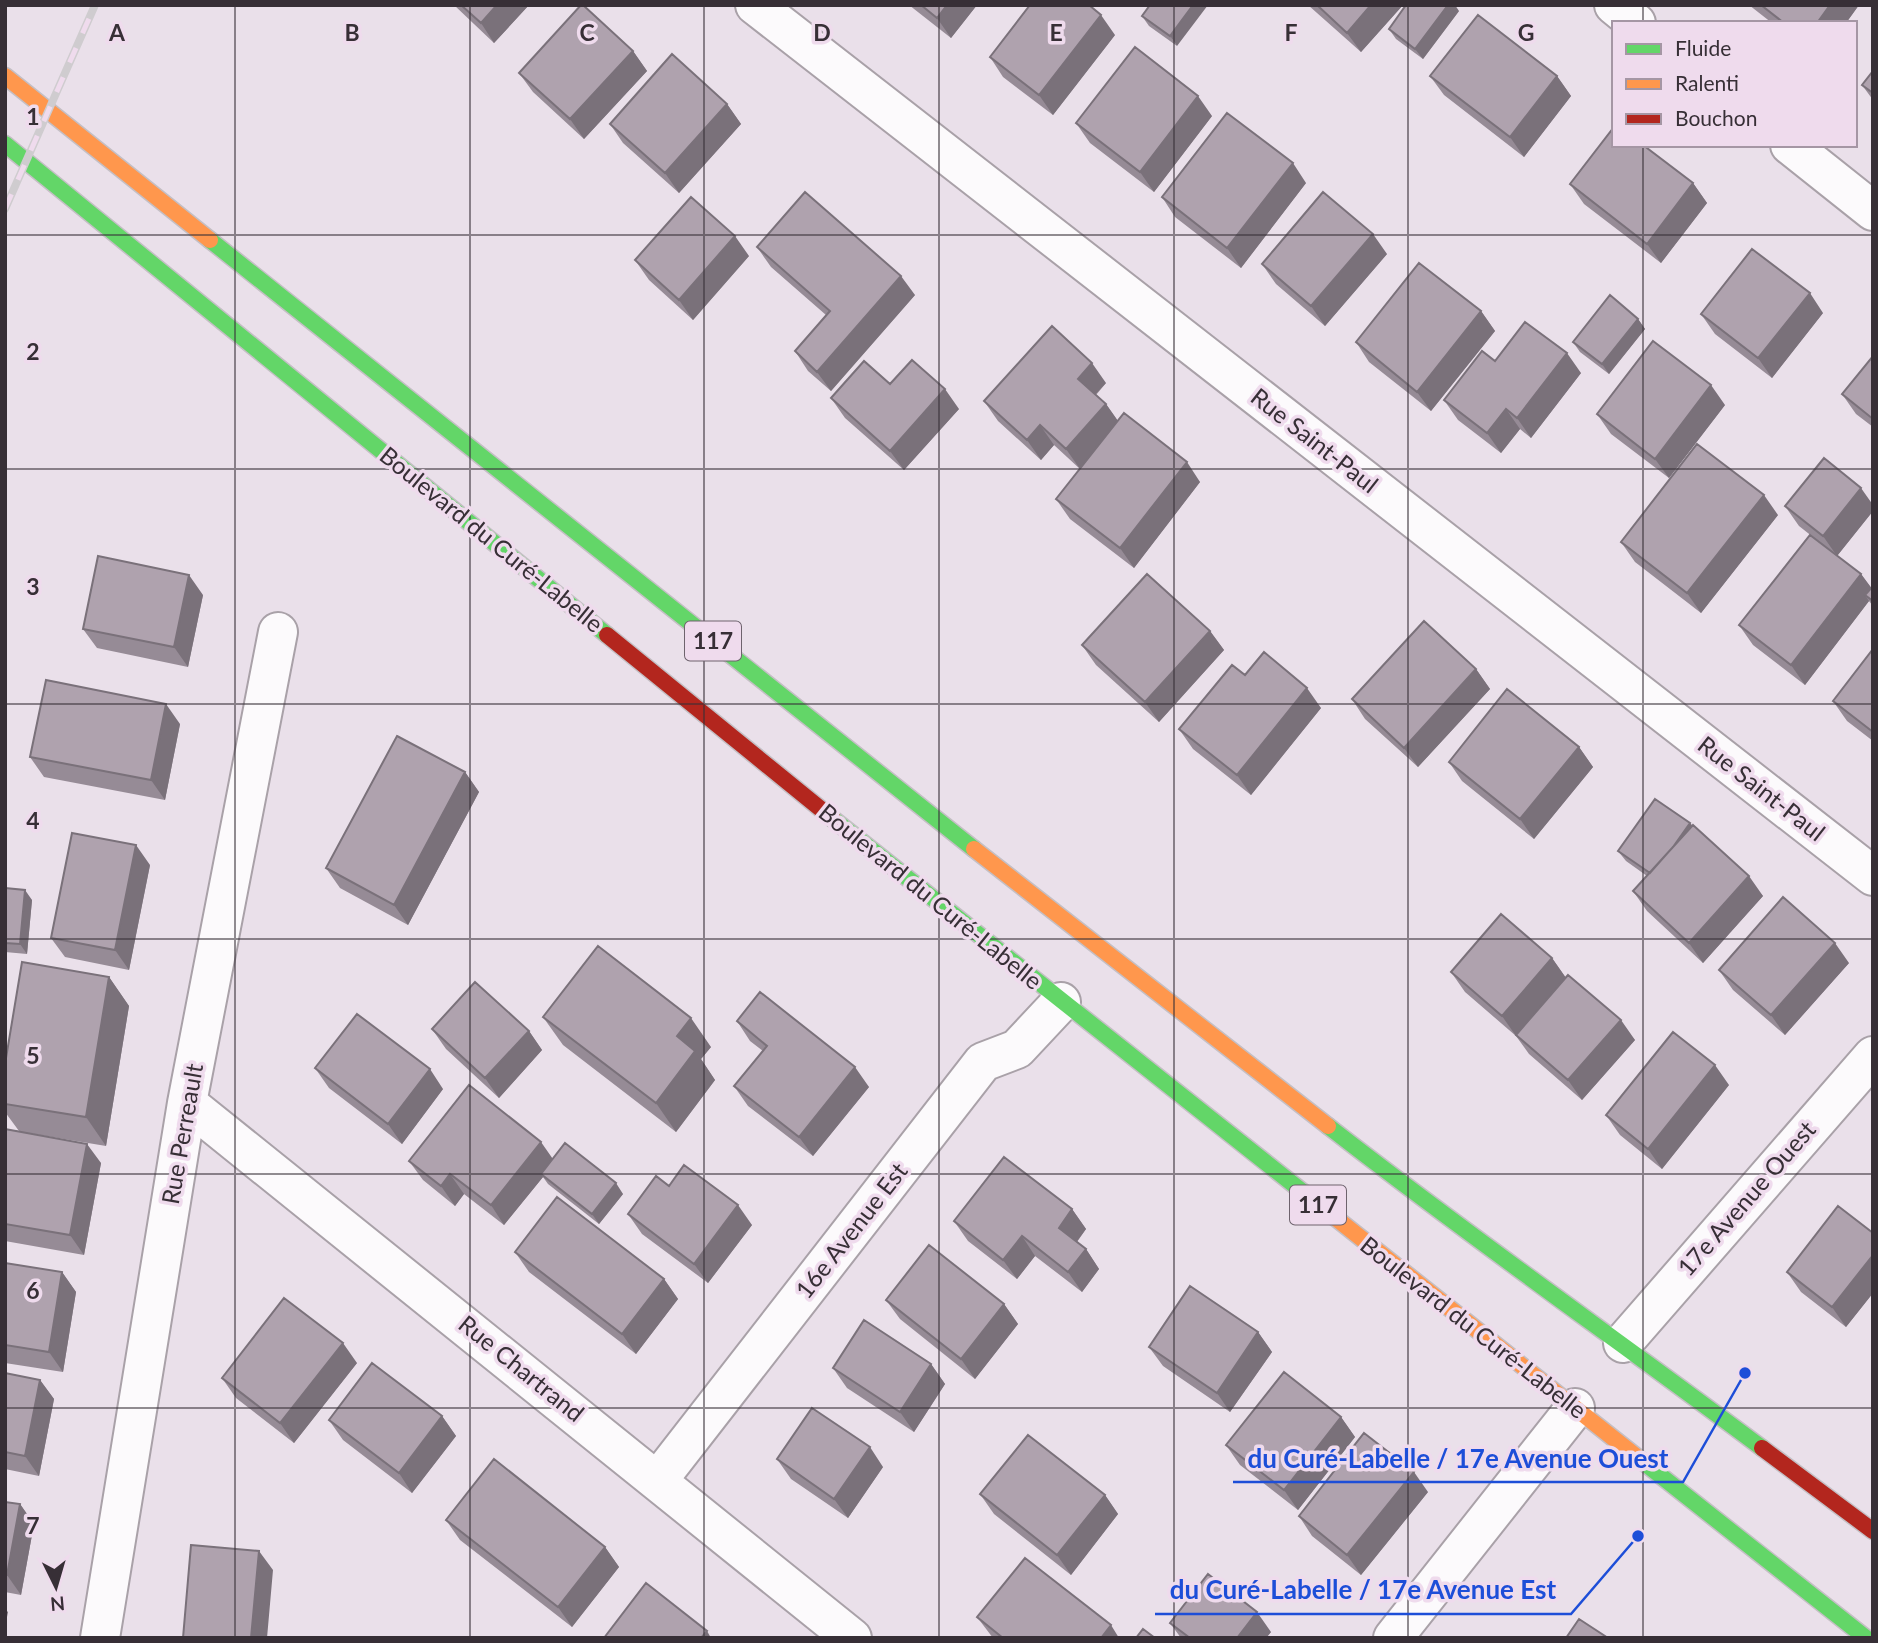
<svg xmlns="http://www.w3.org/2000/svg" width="1878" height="1643" font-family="Lato,sans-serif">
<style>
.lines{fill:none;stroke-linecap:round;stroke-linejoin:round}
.street-casing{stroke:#a9a1a8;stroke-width:42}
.fast-casing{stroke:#c4bfc4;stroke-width:19}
.slow-casing{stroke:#c4bfc4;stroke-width:19}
.jam-casing{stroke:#c4bfc4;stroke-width:19}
.street{stroke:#fcfafc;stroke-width:38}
.fast{stroke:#63d668;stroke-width:16}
.slow{stroke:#ff974d;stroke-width:16}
.jam{stroke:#b3261e;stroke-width:16}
.rail-casing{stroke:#cfcccf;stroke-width:8}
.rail{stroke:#efdbed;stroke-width:5;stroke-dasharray:16;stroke-linecap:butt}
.wall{fill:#968b96}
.shaded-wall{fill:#7a717a}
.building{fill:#afa2ae;stroke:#7a717a;stroke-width:2}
.grid{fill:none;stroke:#372f36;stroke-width:2;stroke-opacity:0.55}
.labels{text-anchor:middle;stroke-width:7;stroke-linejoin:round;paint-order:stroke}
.shield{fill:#efdbed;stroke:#6e636d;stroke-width:2}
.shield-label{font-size:23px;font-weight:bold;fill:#372f36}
.street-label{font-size:24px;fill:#372f36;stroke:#efdbed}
.grid-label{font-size:23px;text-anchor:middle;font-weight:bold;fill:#372f36;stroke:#efdbed;stroke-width:7;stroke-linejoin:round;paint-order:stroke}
.leader{fill:none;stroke:#1d4ed8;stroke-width:2.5}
.callout-dot{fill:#1d4ed8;stroke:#efdbed;stroke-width:2.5}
.callout-label{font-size:26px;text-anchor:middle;font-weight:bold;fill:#1d4ed8;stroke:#efdbed;stroke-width:7;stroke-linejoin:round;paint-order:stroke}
</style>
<rect width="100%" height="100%" fill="#eae0ea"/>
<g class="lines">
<g class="street-casing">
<path id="street" d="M755 5 1873 876
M1614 5 1636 23
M1790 145 1873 211
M187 1103 852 1638
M1623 1343 1873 1056
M658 1480 983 1062 1017 1049 1061 1002
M100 1638 187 1103 278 632
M1393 1638 1575 1408"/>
</g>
<g class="fast-casing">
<path id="fast" d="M5 144 607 635
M210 240 974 849
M833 819 1313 1200
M1328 1126C1470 1237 1618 1340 1762 1448
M1642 1461 1866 1638"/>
</g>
<g class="slow-casing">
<path id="slow" d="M5 76 210 240
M974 849 1328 1126
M1313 1200 1642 1461"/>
</g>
<g class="jam-casing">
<path id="jam" d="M607 635 833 819
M1762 1448 1873 1531"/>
</g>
<use href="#street" class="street"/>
<use href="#fast" class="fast"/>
<use href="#slow" class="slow"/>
<use href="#jam" class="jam"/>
<g class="rail-casing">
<path id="rail" d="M5 209 95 5"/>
</g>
<use href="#rail" class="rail"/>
</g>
<path class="wall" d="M454 5H529L494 43Z
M909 5H977L951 38Z
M1150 5 1177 46 1149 26 1142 16Z
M1308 5H1403L1361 52Z
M1749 5H1859L1846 23H1772Z
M1459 11 1423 59 1396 39 1389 29Z
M1115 35 1053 115 1003 77 990 57Z
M633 51 647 71 584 139 533 92 519 73Z
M1873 71V100L1862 85Z
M1430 76H1557L1571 96 1524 157 1444 95Z
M727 104 741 124 679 193 623 143 610 124Z
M1212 116 1154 192 1090 143 1076 123Z
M1306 183 1241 268 1175 217 1162 197Z
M1693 183 1707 203 1661 263 1584 204 1570 184Z
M757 247 915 295 831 391 808 371 795 351 826 315 771 267Z
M1387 254 1325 326 1276 284 1262 264Z
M749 256 693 320 649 280 635 260Z
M1481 311 1495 331 1431 411 1369 362 1356 342Z
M1823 313 1772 378 1715 334 1701 314Z
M1638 319 1645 329 1609 374 1580 352 1573 342Z
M1873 356V427L1856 414 1842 394Z
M1495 361 1581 373 1531 438 1520 429 1501 453 1458 420 1444 400Z
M1106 383 1096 395 1106 404 1118 421 1200 482 1134 568 1070 519 1056 499 1080 469 1054 445 1041 460 998 421 984 401Z
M831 398 959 409 904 470 845 418Z
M1725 405 1669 478 1611 434 1597 414Z
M1873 505V511L1837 556 1861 574 1871 588 1873 586V606L1869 601 1805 685 1753 645 1739 625 1818 541 1799 526 1785 506Z
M1778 515 1701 613 1635 562 1621 542Z
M203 595 188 667 97 648 83 629Z
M1210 631 1224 650 1159 722 1096 665 1082 645Z
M1873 649V741L1847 721 1833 701Z
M1476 669 1490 689 1418 767 1365 719 1352 699Z
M1245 675 1321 708 1251 795 1193 749 1179 729Z
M180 724 165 800 44 777 30 757Z
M1579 747 1593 767 1534 839 1462 781 1449 762Z
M465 772 479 792 408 925 340 888 326 868Z
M1690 823 1763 896 1703 963 1647 911 1633 891 1647 876 1626 861 1618 851Z
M150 865 129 970 65 957 51 938Z
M5 888 32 900 27 954 5 952Z
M1552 958 1566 978 1635 1040 1582 1100 1529 1054 1516 1036 1465 992 1451 972Z
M1849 963 1785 1035 1733 990 1719 970Z
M109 977 129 1006 106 1146 28 1133 101 1163 84 1255 5 1241V1129L19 1131 5 1112V1064Z
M543 1017 711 1047 701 1059 715 1080 676 1132 563 1045Z
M737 1021 869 1087 813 1156 748 1106 734 1086 763 1051 750 1041Z
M432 1029 529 1031 542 1050 499 1098 446 1049Z
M315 1068 443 1089 402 1144 329 1088Z
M1729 1085 1662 1169 1620 1135 1606 1115Z
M553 1159 623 1194 599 1224 548 1184 543 1177 504 1225 464 1194 455 1206 423 1180 409 1161Z
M669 1186 752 1225 708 1283 642 1234 628 1214Z
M1072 1209 1086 1229 1077 1242 1086 1249 1099 1269 1082 1292 1035 1256 1017 1279 968 1241 954 1221Z
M1873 1233V1293L1846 1327 1801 1292 1787 1272Z
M515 1252 664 1279 678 1299 636 1354 529 1272Z
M5 1263 62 1272 76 1292 63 1372 5 1363Z
M886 1300 1004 1304 1018 1324 975 1379 900 1319Z
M1258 1332 1272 1352 1230 1412 1163 1366 1149 1347Z
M357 1363 294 1443 236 1398 222 1378Z
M931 1364 945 1384 914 1432 847 1388 833 1368Z
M5 1373 40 1380 54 1399 39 1476 5 1469Z
M442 1416 456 1436 412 1493 343 1440 329 1420Z
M1341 1417 1355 1437 1298 1510 1240 1465 1226 1445Z
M777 1459 883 1467 848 1518 791 1479Z
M1428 1492 1361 1575 1312 1536 1299 1516Z
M980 1494 1105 1495 1118 1514 1071 1575 994 1514Z
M5 1502 20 1504 34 1524 21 1595 5 1592Z
M446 1520 605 1547 619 1567 572 1627 460 1540Z
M977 1617 1119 1638H993Z
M1170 1623 1271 1632 1266 1638H1181Z"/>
<path class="shaded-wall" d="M497 5H529L494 43 481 23Z
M947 5H977L951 38 937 18Z
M1193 5H1208L1177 46 1170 36Z
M1371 5H1403L1361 52 1347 33Z
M1448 5H1455L1459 11 1423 59 1415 49Z
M1830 5H1859L1846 23H1817Z
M1101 15 1115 35 1053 115 1039 95Z
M633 51 647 71 584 139 570 119Z
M1557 76 1571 96 1524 157 1510 137Z
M1198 96 1212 116 1154 192 1140 172Z
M727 104 741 124 679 193 665 173Z
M1293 163 1306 183 1241 268 1227 248Z
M1693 183 1707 203 1661 263 1647 244Z
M1373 234 1387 254 1325 326 1311 306Z
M735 236 749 256 693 320 679 300Z
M901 276 915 295 831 391 817 372Z
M1810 293 1823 313 1772 378 1758 358Z
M1481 311 1495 331 1431 411 1417 392Z
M1638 319 1645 329 1609 374 1602 364Z
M1567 353 1581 373 1531 438 1517 418Z
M1092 363 1106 383 1092 398 1078 379Z
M1711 385 1725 405 1669 478 1655 459Z
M945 389 959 409 904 470 890 451Z
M1106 404 1120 424 1080 469 1066 449Z
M1506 409 1520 429 1501 453 1487 433Z
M1040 425 1054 445 1041 460 1027 440Z
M1187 462 1200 482 1134 568 1120 548Z
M1861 488 1873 505V511L1837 556 1823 536Z
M1764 495 1778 515 1701 613 1687 593Z
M1861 574 1873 590 1865 595 1869 601 1805 685 1791 665Z
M189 575 203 595 188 667 174 647Z
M1210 631 1224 650 1159 722 1145 702Z
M1476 669 1490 689 1418 767 1404 748Z
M1307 688 1321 708 1251 795 1237 775Z
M166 704 180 724 165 800 151 780Z
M1579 747 1593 767 1534 839 1520 819Z
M465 772 479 792 408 925 394 905Z
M1690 823 1697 833 1653 875Z
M136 845 150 865 129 970 115 950Z
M1749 876 1763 896 1703 963 1689 943Z
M25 890 32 900 27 954 20 944Z
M1835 943 1849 963 1785 1035 1771 1015Z
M1552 958 1566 978 1516 1036 1502 1016Z
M109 977 129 1006 106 1146 86 1117Z
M691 1018 711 1047 701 1059 715 1080 676 1132 656 1103 677 1036Z
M1621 1020 1635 1040 1582 1100 1568 1080Z
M529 1031 542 1050 499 1098 485 1078Z
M1715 1065 1729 1085 1662 1169 1648 1149Z
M855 1067 869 1087 813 1156 799 1137Z
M430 1069 443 1089 402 1144 388 1124Z
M541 1142 555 1162 541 1174 543 1177 504 1225 491 1205Z
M87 1144 101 1163 84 1255 70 1235Z
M450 1174 464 1194 455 1206 441 1186Z
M616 1183 623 1194 599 1224 592 1214Z
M738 1205 752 1225 708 1283 694 1264Z
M1072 1209 1086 1229 1072 1248 1059 1228Z
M1022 1236 1035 1256 1017 1279 1003 1260Z
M1086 1249 1099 1269 1082 1292 1068 1272Z
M1873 1255V1293L1846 1327 1832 1307Z
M62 1272 76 1292 63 1372 49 1352Z
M664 1279 678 1299 636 1354 622 1334Z
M1004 1304 1018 1324 975 1379 961 1359Z
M1258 1332 1272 1352 1230 1412 1217 1393Z
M343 1343 357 1363 294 1443 280 1423Z
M931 1364 945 1384 914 1432 900 1412Z
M40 1380 54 1399 39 1476 25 1456Z
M442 1416 456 1436 412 1493 399 1473Z
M1341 1417 1355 1437 1298 1510 1284 1490Z
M870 1447 883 1467 848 1518 834 1499Z
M1414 1472 1428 1492 1361 1575 1347 1555Z
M1105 1495 1118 1514 1071 1575 1057 1555Z
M20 1504 34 1524 21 1595 7 1575Z
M605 1547 619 1567 572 1627 558 1607Z
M259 1551 273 1570 267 1638H251Z
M5 1609 8 1612 5 1627Z
M1257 1612 1271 1632 1266 1638H1237Z
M1111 1625 1119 1638H1101Z
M707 1631 711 1638H701Z"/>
<path class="building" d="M461 5H497L481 23Z
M581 5H583L633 51 570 119 519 73Z
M921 5H947L937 18Z
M1030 5H1089L1101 15 1039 95 990 57Z
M1150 5H1193L1170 36 1142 16Z
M1317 5H1371L1347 33Z
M1406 5H1448L1415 49 1389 29Z
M1761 5H1830L1817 23H1784Z
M1478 15 1557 76 1510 137 1430 76Z
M1135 47 1198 96 1140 172 1076 123Z
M672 54 727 104 665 173 610 124Z
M1873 71V93L1862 85Z
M1227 113 1293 163 1227 248 1162 197Z
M1614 127V145H1643L1693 183 1647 244 1570 184Z
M805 192 901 276 817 372 795 351 830 311 757 247Z
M1323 192 1373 234 1311 306 1262 264Z
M691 197 735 236 679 300 635 260Z
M1752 249 1810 293 1758 358 1701 314Z
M1419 263 1481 311 1417 392 1356 342Z
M1610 295 1638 319 1602 364 1573 342Z
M1525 322 1567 353 1517 418 1506 409 1487 433 1444 400 1482 351 1495 361Z
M1052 326 1092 363 1078 379 1106 404 1066 449 1040 425 1027 440 984 401Z
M1653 341 1711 385 1655 459 1597 414Z
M1873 356V419L1842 394Z
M912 360 945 389 890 451 831 398 864 361 890 384Z
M1124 413 1187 462 1120 548 1056 499Z
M1697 444 1764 495 1687 593 1621 542Z
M1824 458 1861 488 1823 536 1785 506Z
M1810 535 1861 574 1791 665 1739 625Z
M98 556 189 575 174 647 83 629Z
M1147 574 1210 631 1145 702 1082 645Z
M1873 586V601L1865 595Z
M1424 621 1476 669 1404 748 1352 699Z
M1873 649V732L1833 701Z
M1264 652 1307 688 1237 775 1179 729 1232 665 1245 675Z
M46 680 166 704 151 780 30 757Z
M1507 689 1579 747 1520 819 1449 762Z
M397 736 465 772 394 905 326 868Z
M1655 799 1690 823 1673 847 1650 873 1618 851Z
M1693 825 1749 876 1689 943 1633 891Z
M72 833 136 845 115 950 51 938Z
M5 888 25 890 20 944 5 943Z
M1783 897 1835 943 1771 1015 1719 970Z
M1501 914 1552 958 1502 1016 1451 972Z
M598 946 691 1018 677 1036 695 1051 656 1103 543 1017Z
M22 962 109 977 86 1117 5 1104V1064Z
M1568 975 1621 1020 1568 1080 1516 1035Z
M475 982 529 1031 485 1078 432 1029Z
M760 992 855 1067 799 1137 734 1086 767 1046 737 1021Z
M357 1014 430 1069 388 1124 315 1068Z
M1673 1032 1715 1065 1648 1149 1606 1115Z
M469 1085 541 1142 491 1205 450 1174 441 1186 409 1161Z
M5 1129 87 1144 70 1235 5 1224Z
M565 1143 616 1183 592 1214 541 1174Z
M1004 1157 1072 1209 1059 1228 1086 1249 1068 1272 1022 1236 1003 1260 954 1221Z
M684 1165 738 1205 694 1264 628 1214 656 1176 669 1186Z
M557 1197 664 1279 622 1334 515 1252Z
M1838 1206 1873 1233V1255L1832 1307 1787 1272Z
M929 1245 1004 1304 961 1359 886 1300Z
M5 1263 62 1272 49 1352 5 1345Z
M1190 1286 1258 1332 1217 1393 1149 1347Z
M284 1298 343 1343 280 1423 222 1378Z
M864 1320 931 1364 900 1412 833 1368Z
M372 1363 442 1416 399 1473 329 1420Z
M1284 1372 1341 1417 1284 1490 1226 1445Z
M5 1373 40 1380 25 1456 5 1452Z
M812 1408 870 1447 834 1499 777 1459Z
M1364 1433 1414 1472 1347 1555 1299 1516Z
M1028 1435 1105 1495 1057 1555 980 1494Z
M494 1459 605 1547 558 1607 446 1520Z
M5 1502 20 1504 7 1575H5Z
M191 1545 259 1551 251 1638H183Z
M1025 1558 1111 1625 1101 1638H1003L977 1617Z
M1208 1574 1257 1612 1237 1638H1190L1170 1623Z
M646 1583 707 1631 701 1638H604Z
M1579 1619 1608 1638H1566Z
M1143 1629 1155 1638H1136Z"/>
<path class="grid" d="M235 5V1638M470 5V1638M704 5V1638M939 5V1638M1174 5V1638M1408 5V1638M1643 5V23M1643 145V1638M5 235H1873M5 469H1873M5 704H1873M5 939H1873M5 1174H1873M5 1408H1873"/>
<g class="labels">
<g class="shield">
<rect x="685" y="621.5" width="56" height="39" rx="5"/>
<rect x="1290" y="1185.5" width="56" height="39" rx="5"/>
</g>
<g class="shield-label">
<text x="713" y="649">117</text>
<text x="1318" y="1213">117</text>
</g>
<g class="street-label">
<text transform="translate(1314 441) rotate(38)" y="8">Rue Saint-Paul</text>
<text transform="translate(491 540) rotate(39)" y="8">Boulevard du Curé-Labelle</text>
<text transform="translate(1761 789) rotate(38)" y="8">Rue Saint-Paul</text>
<text transform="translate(930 897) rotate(39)" y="8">Boulevard du Curé-Labelle</text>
<text transform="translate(183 1134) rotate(-80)" y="8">Rue Perreault</text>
<text transform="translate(1747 1199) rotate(-49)" y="8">17e Avenue Ouest</text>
<text transform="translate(852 1231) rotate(-52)" y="8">16e Avenue Est</text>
<text transform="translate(1473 1328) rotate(38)" y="8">Boulevard du Curé-Labelle</text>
<text transform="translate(521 1369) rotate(39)" y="8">Rue Chartrand</text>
</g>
</g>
<g class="grid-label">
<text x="117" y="41">A</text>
<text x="352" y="41">B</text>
<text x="587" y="41">C</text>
<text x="822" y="41">D</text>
<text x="1056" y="41">E</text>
<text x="1291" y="41">F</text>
<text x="1526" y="41">G</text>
<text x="33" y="125">1</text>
<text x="33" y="360">2</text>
<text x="33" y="595">3</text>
<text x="33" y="829">4</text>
<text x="33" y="1064">5</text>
<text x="33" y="1299">6</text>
<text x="33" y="1534">7</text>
</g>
<path class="leader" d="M1745 1373L1683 1482H1233M1638 1536L1571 1614H1155"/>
<g class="callout-dot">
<circle cx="1745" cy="1373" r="7"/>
<circle cx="1638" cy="1536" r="7"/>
</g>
<g class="callout-label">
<text x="1458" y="1468">du Curé-Labelle / 17e Avenue Ouest</text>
<text x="1363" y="1599">du Curé-Labelle / 17e Avenue Est</text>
</g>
<rect width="1878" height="1643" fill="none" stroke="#372f36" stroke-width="14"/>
<rect x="1612" y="21" width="245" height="126" fill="#efdbed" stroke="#a596a4" stroke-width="2"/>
<rect x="1626" y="44" width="35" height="10" fill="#63d668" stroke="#a596a4" stroke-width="2"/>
<text x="1675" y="56" font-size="21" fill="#372f36">Fluide</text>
<rect x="1626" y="79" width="35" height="10" fill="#ff974d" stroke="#a596a4" stroke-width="2"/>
<text x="1675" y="91" font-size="21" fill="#372f36">Ralenti</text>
<rect x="1626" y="114" width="35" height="10" fill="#b3261e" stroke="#a596a4" stroke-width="2"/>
<text x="1675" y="126" font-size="21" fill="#372f36">Bouchon</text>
<g transform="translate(56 1587) rotate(175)" stroke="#efdbed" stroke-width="5" paint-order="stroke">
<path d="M0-5L12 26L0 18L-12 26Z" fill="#372f36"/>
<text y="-10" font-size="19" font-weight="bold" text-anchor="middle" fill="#372f36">N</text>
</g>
</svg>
